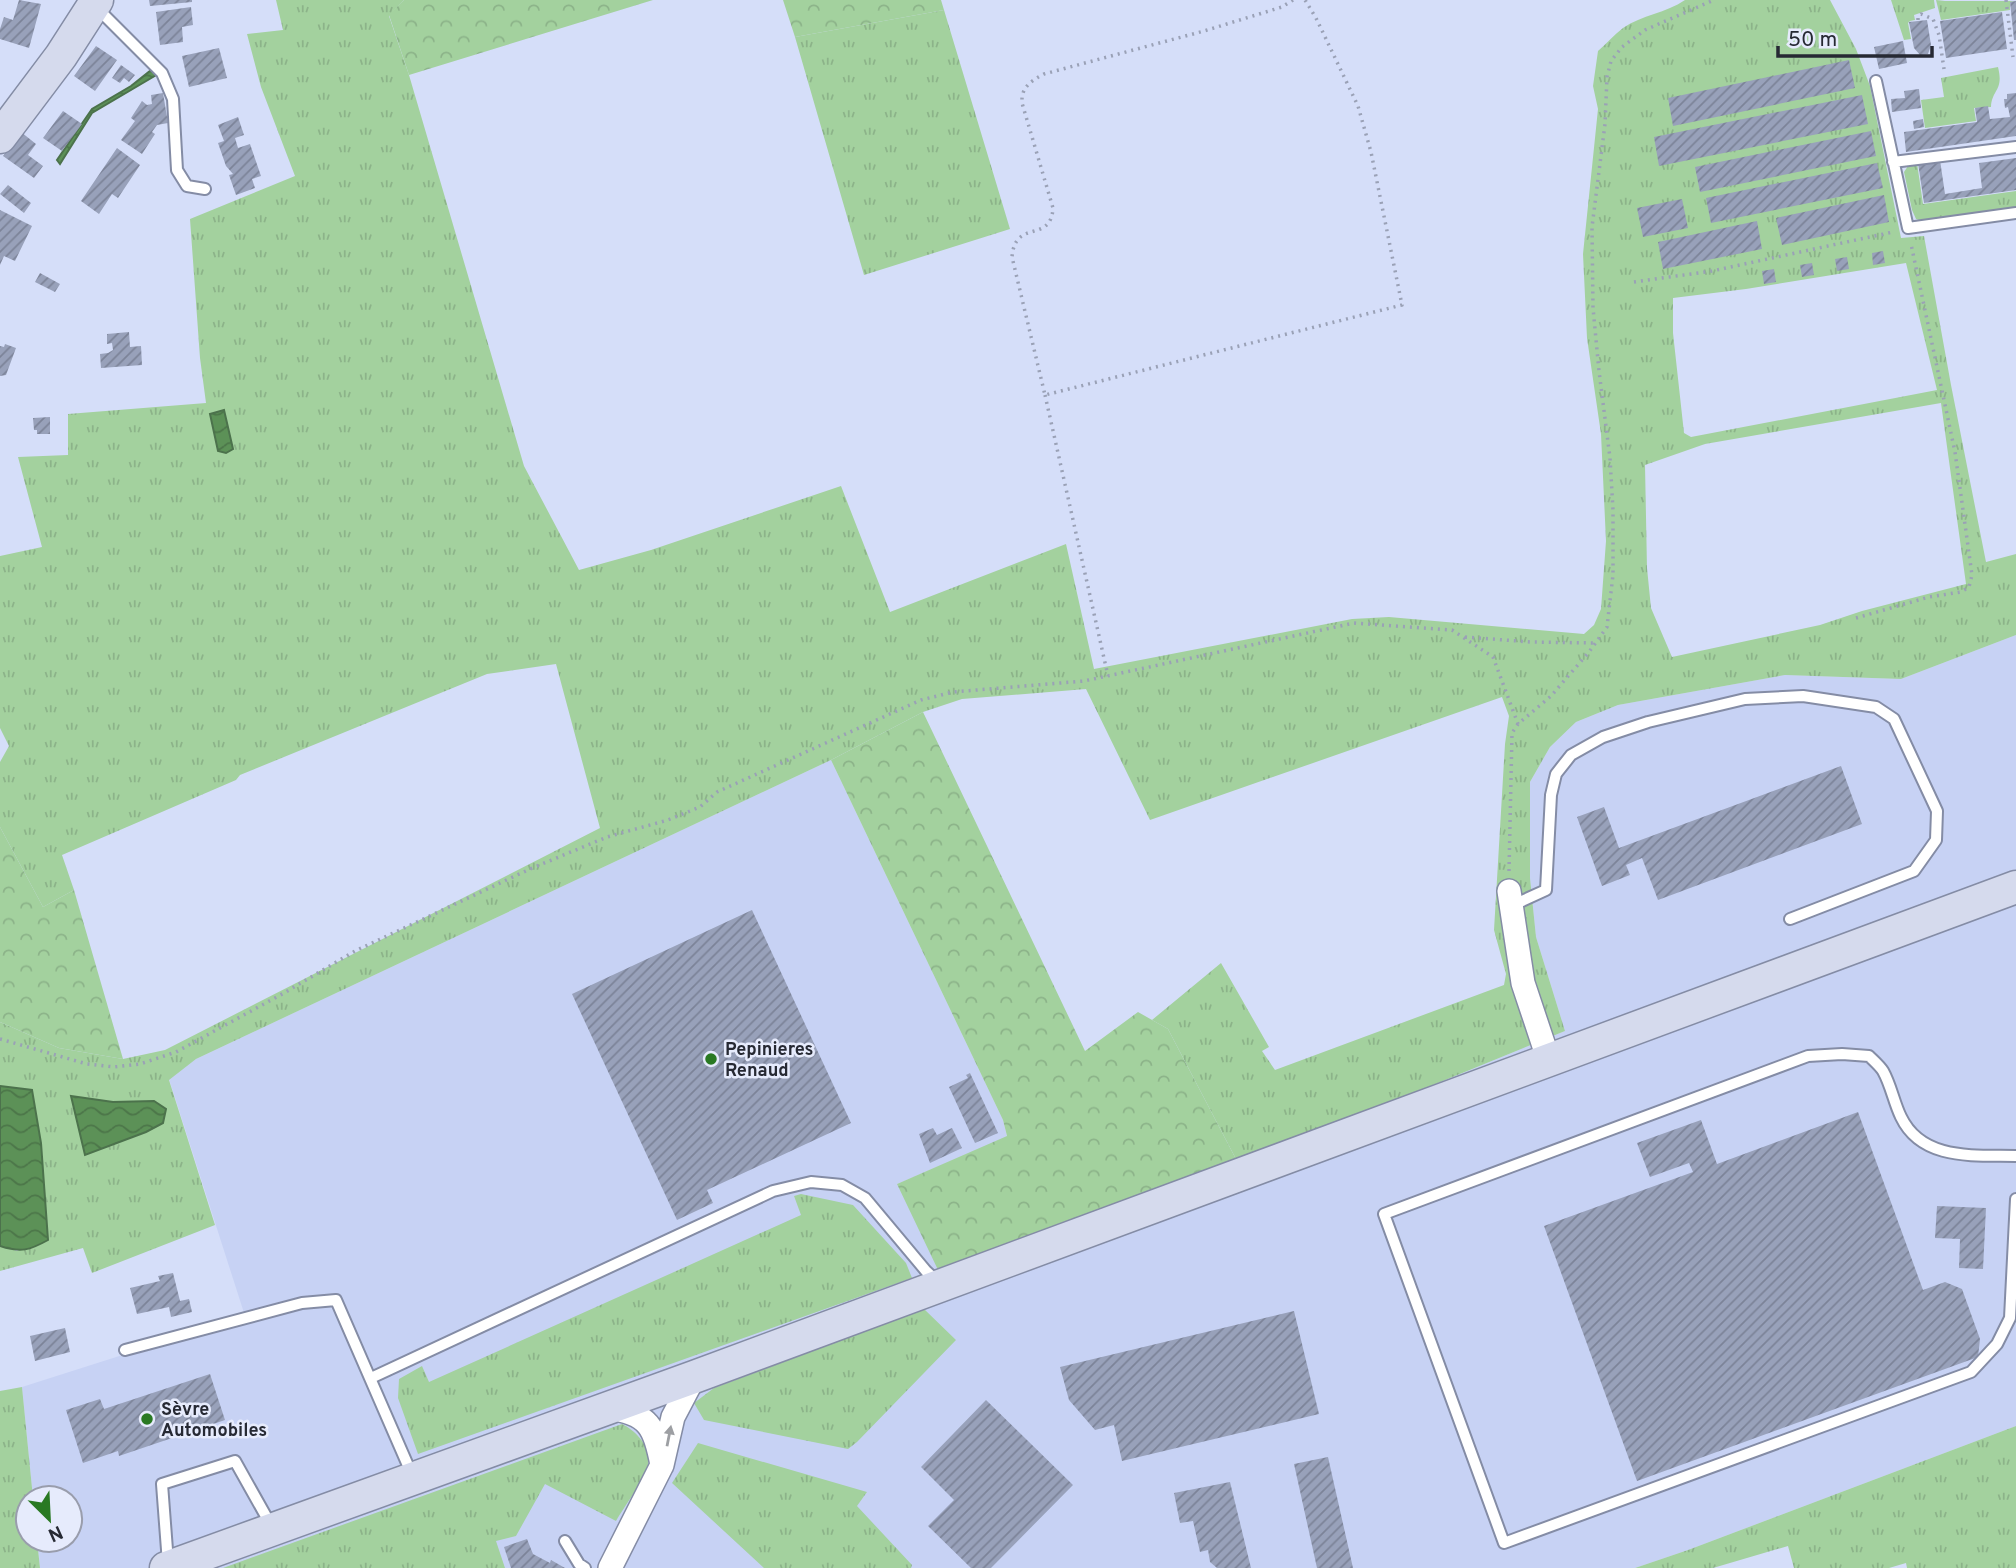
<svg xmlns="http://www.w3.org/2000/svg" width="2016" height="1568" font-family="Overpass,sans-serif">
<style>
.built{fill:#c7d2f4}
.grass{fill:url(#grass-tufts);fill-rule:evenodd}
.forest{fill:url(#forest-crowns)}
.water{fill:url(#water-waves);stroke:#4c724c;stroke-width:2}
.building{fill:url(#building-hatch)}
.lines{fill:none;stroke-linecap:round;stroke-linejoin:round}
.lane-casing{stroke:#848ca5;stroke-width:14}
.street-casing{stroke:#848ca5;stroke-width:26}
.secondary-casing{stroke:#848ca5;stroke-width:35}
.path{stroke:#9aa1b6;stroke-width:3.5;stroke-dasharray:2 5;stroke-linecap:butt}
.lane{stroke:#fff;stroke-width:10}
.street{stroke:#fff;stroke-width:23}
.secondary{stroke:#d5daed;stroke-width:32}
.oneway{fill:#9d9fa3}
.poi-dot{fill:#297923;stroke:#e6ebfc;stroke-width:2.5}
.labels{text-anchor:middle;stroke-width:5;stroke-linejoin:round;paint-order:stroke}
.poi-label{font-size:18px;font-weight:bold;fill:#262933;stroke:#e6ebfc;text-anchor:start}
</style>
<defs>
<pattern id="grass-tufts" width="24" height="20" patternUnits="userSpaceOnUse" patternTransform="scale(1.75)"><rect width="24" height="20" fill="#a3d19e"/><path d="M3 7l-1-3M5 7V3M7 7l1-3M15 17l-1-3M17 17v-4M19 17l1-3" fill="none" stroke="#8cb389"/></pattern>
<pattern id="forest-crowns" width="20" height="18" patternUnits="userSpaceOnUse" patternTransform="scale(1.75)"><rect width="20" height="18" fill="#a3d19e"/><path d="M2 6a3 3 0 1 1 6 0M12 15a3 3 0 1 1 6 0" fill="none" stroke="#8cb389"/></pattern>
<pattern id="water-waves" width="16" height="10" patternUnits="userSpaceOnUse" patternTransform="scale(1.75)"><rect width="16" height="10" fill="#5c9157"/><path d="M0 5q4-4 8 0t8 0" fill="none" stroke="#4c7649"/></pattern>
<pattern id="building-hatch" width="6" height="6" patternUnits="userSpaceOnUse" patternTransform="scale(1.75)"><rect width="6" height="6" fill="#98a1ba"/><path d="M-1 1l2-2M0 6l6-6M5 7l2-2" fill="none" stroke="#7c8398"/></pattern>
</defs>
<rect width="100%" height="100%" fill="#d5def9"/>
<path class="built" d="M2016 635V1426L1688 1550 1635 1568H40L37 1540H70V1498H33L22 1387 245 1316 169 1079 196 1059 831 760 1003 1120 1007 1137 897 1184 1237 1161 1406 1096 1565 1031 1536 937 1530 878V782L1550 747 1576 722 1618 705 1785 675 1901 679Z"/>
<path class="grass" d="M276 0H404L389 16 409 75 524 466 579 570 651 550 841 486 890 612 1066 544 1094 669 1352 619 1389 617 1584 634 1594 625 1601 609 1606 541 1601 434 1587 338 1583 254 1598 109 1593 86 1598 51C1606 44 1614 35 1623 28 1642 15 1666 13 1685 0H1830L1856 49 1870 86 1901 238 1924 236 1951 385 1986 562 2016 554V635L1901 679 1785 675 1618 705 1576 722 1550 747 1530 782V878L1536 937 1565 1031 1406 1096 1237 1161 1168 1029 1152 1020 1221 963 1269 1047 1262 1051 1275 1070 1504 985 1506 974 1494 930 1505 744 1509 716 1502 697 1150 820 1086 689 962 699 923 712 831 760 196 1059 169 1080 215 1225 92 1273 83 1248 0 1271V1246L17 1251 48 1239 41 1143 32 1091 0 1086V1022L59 1048 123 1059 165 1050 600 828 556 664 487 674 240 775 236 780 62 855 74 890 43 907 0 827V762L9 746 0 728V556L42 547 18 457 68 455V414L206 403 200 358 190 219 295 176 261 87 247 34 283 30ZM1906 263 1937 390 1691 437 1684 433 1673 333V298L1746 289ZM1941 403 1966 584 1862 611 1820 625 1672 657 1651 608 1647 568 1645 465 1705 444Z
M1891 0H1934L1935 8 1914 15 1915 20 1910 21 1908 23 1911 39 1904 40Z
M1936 0 1945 1H2016L2010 2V10L1941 20Z
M944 10 1010 229 864 275 795 37Z
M1998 67C2004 91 1992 89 1991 107L1974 108 1976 121 1925 128 1921 100 1944 97 1941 78Z
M1917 163 1923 204 2016 191V207L1919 220 1916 219 1912 210 1904 172 1908 166Z
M801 1194 853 1205 906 1263 912 1278 418 1454 398 1398 399 1379 422 1366 429 1382 801 1215 794 1196Z
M924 1309 956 1340 857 1442 848 1449 704 1420 694 1403 714 1388Z
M22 1387 33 1498H28V1540H37L40 1568H0V1391Z
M622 1424C637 1431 654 1450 647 1468 642 1483 624 1507 616 1521L545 1484 516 1536 496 1541 505 1568H223Z
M2016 1426V1568H1907L1906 1563 1889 1568H1794L1788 1546 1713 1568H1635L1688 1550Z
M698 1443 867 1492 857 1506 912 1565 911 1568H764L672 1483Z"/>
<path class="forest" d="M404 0H653L409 75 389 15Z
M783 0H941L944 10 795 37Z
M923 712 1085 1051 1138 1012 1168 1029 1237 1161 939 1272 897 1184 1007 1136 1003 1120 831 760Z
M0 822V827L43 907 74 890 123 1059 59 1048 0 1022Z"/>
<path class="water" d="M150 71 158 74 92 113 60 164 57 160 92 109 131 86Z
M224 410 233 449 226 453 218 451 210 414Z
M0 1086 32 1090 41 1143 48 1240C30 1250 21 1253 0 1246Z
M71 1096 113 1102 154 1101 166 1109 163 1123 146 1132 85 1155Z"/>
<path class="building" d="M19 0 41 4 29 48 0 39V29L4 17 13 20Z
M149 0H192V2L150 6Z
M2016 1V40H2014L2010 2Z
M191 7 193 25 182 27 183 42 160 45 156 12Z
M2002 12 2007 49 1946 58 1940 21Z
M1927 20 1931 45 1928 54 1920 55 1914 48 1909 22Z
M1903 41 1907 63 1879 69 1874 47Z
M96 46 117 60 95 91 74 76Z
M219 48 227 78 189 87 182 56Z
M1849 60 1855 88 1673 126 1668 98Z
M121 65 135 75 129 82 124 78 120 83 112 78Z
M1919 89 1921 108 1892 112 1891 99 1905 98 1904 91Z
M163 93 168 123 157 125 152 132 155 134 142 154 121 140 135 121 131 118 142 101 147 105 152 104 151 95Z
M2016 93V136L1906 152 1904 132 1977 122 1975 108 1988 106 1990 119 2010 117 2008 107 2005 108 2004 99H2007V94Z
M1862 95 1868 124 1659 166 1654 137Z
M63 111 82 124 62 151 43 138Z
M238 117 244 135 235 138 238 148 250 144 261 176 252 179 255 188 236 195 229 175 233 174 226 166 218 143 224 141 218 125Z
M1923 119 1924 127 1914 129 1913 121Z
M1871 131 1876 156 1700 192 1695 167Z
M21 132 36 144 28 155 43 166 34 178 3 156Z
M117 148 140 165 118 198 112 194 99 214 81 201Z
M2016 158V190L1924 203 1918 163 1940 160 1945 194 1982 188 1979 163Z
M1877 163 1883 188 1711 223 1706 198Z
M8 185 31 203 24 213 0 194Z
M1884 195 1889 222 1782 245 1776 218Z
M1682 199 1688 228 1643 237 1637 208Z
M0 210 32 226 15 261 4 256 0 265Z
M1757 221 1762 249 1663 269 1658 242Z
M1883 251 1885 263 1873 265 1872 253Z
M1847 257 1849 269 1837 271 1835 259Z
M1812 263 1814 275 1802 277 1800 265Z
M1774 269 1776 282 1764 284 1762 271Z
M40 273 60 284 55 292 35 282Z
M129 332 130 347 141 346 142 365 101 368 100 354 108 353 113 350 112 343 107 344V334Z
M5 344 16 348 6 375 0 376V346L4 347Z
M50 417V434H37V430H34L33 418Z
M1841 766 1862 824 1658 900 1642 858 1626 865 1630 875 1602 886 1577 817 1604 807 1619 848Z
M752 910 851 1123 707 1190 713 1203 677 1220 572 994Z
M970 1073 998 1133 975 1143 949 1087 968 1078 966 1075Z
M1858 1112 1923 1290 1945 1282 1962 1289 1980 1339 1978 1357 1637 1481 1544 1226 1693 1172 1689 1163 1650 1177 1637 1143 1701 1120 1717 1164Z
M933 1128 937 1135 952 1128 962 1148 930 1163 919 1134Z
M1937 1206 1986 1208 1983 1269 1959 1268 1960 1239 1935 1238Z
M173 1273 180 1301 189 1299 192 1312 171 1317 169 1307 137 1314 130 1288 160 1281 158 1276Z
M1294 1311 1319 1414 1122 1461 1114 1425 1095 1430 1069 1400 1060 1367Z
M65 1328 70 1352 35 1361 30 1336Z
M210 1374 225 1420 119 1456 118 1451 83 1463 66 1410 100 1399 104 1409Z
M986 1400 1073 1485 991 1568H971L928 1526 954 1500 921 1467Z
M1328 1457 1353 1568H1317L1294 1464Z
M1230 1482 1251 1568H1217L1210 1562 1208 1550 1200 1552 1193 1521 1180 1523 1174 1493Z
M527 1539 533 1554 550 1563 551 1560 565 1568H511L504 1547Z"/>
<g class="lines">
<g class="lane-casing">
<path id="lane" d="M96 7 162 73 173 99 177 170 187 186 205 189
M1876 81 1908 228 2016 213
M1893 162 2016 147
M1511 906 1546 890 1551 795 1556 774 1571 755 1603 737 1648 722 1745 699 1803 696 1876 707 1894 719 1937 811 1936 840 1914 871 1790 919
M2016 1156C1974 1155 1922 1161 1901 1117 1894 1103 1891 1085 1883 1071 1880 1066 1873 1060 1869 1056L1842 1054 1808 1056 1384 1214 1504 1543 1971 1372 1997 1344 2010 1318 2016 1199
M125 1350 302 1303 336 1300 413 1477
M371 1378 773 1191 811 1182 842 1185 865 1198 926 1271 939 1283
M565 1541 579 1564 585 1568
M168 1563 162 1484 235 1461 272 1527"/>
</g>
<g class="street-casing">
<path id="street" d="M1509 891 1523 983 1544 1046 1550 1061
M609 1408C649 1414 655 1427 662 1465L673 1417 694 1377
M610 1568 662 1465"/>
</g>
<g class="secondary-casing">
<path id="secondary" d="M0 137 61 56 97 0
M166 1568 694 1377 2016 887"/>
</g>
<path class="path" d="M1293 0 1282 7 1204 31 1044 74C1031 81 1021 87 1022 103L1053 208C1051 244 1015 218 1012 257L1045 395 1402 305 1371 152 1358 106 1316 18 1305 0
M2006 0 2013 57
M1918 20V17L1921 14 1933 19 1939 35 1944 69
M1634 282 1712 271 1893 232
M1045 395 1108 676
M1856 618 1929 597 1961 592 1969 587 1972 575 1955 452 1911 244
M1465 637 1531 642 1596 643
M1509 871 1512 733 1518 724 1551 696 1589 652 1607 627 1613 575V510L1610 458 1599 371 1593 308 1592 227 1605 124 1607 77 1611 61 1622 47 1645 30 1714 0
M0 1039 87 1064 114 1067 140 1064 176 1052 284 993 355 951 530 869 607 837 668 820 700 807 717 792 921 700 953 692 1084 681 1354 623 1452 630 1493 657 1518 724"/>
<use href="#lane" class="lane"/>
<use href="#street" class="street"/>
<use href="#secondary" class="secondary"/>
</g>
<defs><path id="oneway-solid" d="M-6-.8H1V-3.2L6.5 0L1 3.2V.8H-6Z" transform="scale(1.75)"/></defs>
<use class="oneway" href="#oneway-solid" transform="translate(669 1436) rotate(-79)"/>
<g class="poi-dot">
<circle cx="711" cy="1059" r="7"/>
<circle cx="147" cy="1419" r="7"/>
</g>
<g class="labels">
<g class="poi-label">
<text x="725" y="1055">Pepinieres<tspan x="725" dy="21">Renaud</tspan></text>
<text x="161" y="1415">Sèvre<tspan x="161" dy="21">Automobiles</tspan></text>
</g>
</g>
<g transform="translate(49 1519) rotate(156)"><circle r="33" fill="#e6ebfc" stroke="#999dac" stroke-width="2"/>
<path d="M0-5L12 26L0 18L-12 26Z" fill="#297923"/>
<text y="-10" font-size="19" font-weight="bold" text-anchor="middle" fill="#262933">N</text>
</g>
<path d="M1778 46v10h154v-10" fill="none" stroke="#262933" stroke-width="3.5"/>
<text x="1788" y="46" font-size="21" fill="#262933" stroke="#e6ebfc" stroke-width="5" paint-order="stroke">50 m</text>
</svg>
